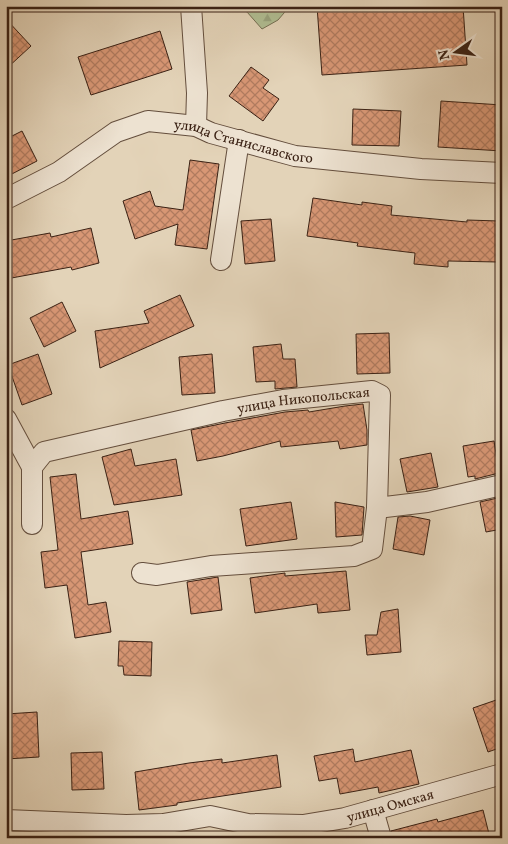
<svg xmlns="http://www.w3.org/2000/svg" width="508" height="844" font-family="Vollkorn,serif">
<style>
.forest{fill:url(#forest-firs);stroke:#756f53}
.building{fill:url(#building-cross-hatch);stroke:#3a2114}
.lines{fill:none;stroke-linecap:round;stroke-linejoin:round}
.street-casing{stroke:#644e3d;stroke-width:22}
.street{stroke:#ede2d1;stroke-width:20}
.labels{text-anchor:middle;stroke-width:4;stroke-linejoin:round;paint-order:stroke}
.street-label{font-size:14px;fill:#3a2114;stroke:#ede2d1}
</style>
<defs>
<pattern id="forest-firs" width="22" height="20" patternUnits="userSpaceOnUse" patternTransform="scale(1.25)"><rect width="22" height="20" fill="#b0bd92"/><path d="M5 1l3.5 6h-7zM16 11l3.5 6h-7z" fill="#98a27d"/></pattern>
<pattern id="building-cross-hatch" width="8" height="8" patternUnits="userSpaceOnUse" patternTransform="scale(1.25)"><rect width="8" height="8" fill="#d89775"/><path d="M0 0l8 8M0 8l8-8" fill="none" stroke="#b07b5f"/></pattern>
</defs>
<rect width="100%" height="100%" fill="#e3d3b8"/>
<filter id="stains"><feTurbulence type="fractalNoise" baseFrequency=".004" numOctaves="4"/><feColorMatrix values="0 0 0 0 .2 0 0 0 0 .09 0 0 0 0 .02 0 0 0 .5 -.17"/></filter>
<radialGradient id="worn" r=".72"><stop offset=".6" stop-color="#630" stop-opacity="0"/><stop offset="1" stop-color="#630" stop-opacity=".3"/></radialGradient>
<path class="forest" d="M234 6H290L278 20 262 29 247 12Z"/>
<path class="building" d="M317 6H463L467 65 322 75Z
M6 19 31 46 6 69Z
M160 31 172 69 91 95 78 57Z
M251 67 269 80 263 88 279 99 263 121 229 96Z
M441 101 502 105V151L438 147Z
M353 109 401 111 399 146 352 145Z
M22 131 37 161 6 177V139Z
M190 160 219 164 207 249 175 245 178 224 135 239 123 201 150 191 155 206 183 210Z
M313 198 362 205V202L392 206 391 215 467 222V220L499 221 498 262 448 261V267L414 264 415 253 357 246 358 243 307 236Z
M271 219 275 261 245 264 241 221Z
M91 228 99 263 72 270 71 267 6 279V241L50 233 51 237Z
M180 295 194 326 100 368 95 331 149 323 144 311Z
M62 302 76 331 44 347 30 318Z
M389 333 390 373 357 374 356 334Z
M281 344 283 359H295L297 387 275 389V381L256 382 253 347Z
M38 354 52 394 22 405 8 365Z
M212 354 215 393 182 395 179 357Z
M363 404 367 430V445L340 449 338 441 281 447 280 441 223 456 197 461 191 430 225 423 285 412 308 410 309 412 345 406Z
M494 441 499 473 475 479V476L468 477 463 446Z
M131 449 135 466 176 459 182 495 114 505 102 457Z
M431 453 438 487 407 492 400 459Z
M76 474 81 519 128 511 133 544 81 552 88 605 106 602 111 632 75 638 67 585 45 588 41 552 58 550 50 477Z
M502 497V529L486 532 480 502Z
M291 502 297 539 246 546 240 509Z
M335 502 364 507 362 535 336 537Z
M410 516 430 520 424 555 393 549 398 517Z
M346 571 350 610 318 613 317 604 255 613 250 578 285 573V576Z
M218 577 222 610 191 614 187 582Z
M398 609 401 652 367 655 365 635H377L381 612Z
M119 641 152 642 151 676 124 675 123 666H118Z
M502 698V747L488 752 473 708Z
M37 712 39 757 6 759V714Z
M353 749 355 762 411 750 419 784 379 793 378 787 340 794 337 778 319 781 314 756Z
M102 752 104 789 72 790 71 753Z
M277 755 281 787 177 803V805L139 810 135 772 189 763 222 759V763Z
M483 810 490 838H393L391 831 437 819 438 822Z"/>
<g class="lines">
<g class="street-casing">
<g id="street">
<path d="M191 6 197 93 196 126"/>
<path id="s1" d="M6 199 59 172 116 132 148 121 196 126 211 133 295 156 421 169 502 173"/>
<path d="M221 260 239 140"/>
<path d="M6 419 32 467"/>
<path d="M377 508 427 502 502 485"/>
<path id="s2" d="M32 524V467L44 452 223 411 283 400 372 391 380 395 377 508 372 549 354 556 211 566 157 575 142 573"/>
<path d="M373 810 381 838"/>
<path id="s3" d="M6 820 126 825 163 824 210 816 248 824 303 825 345 818 502 774"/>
</g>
</g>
<use href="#street" class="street"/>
</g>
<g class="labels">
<g class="street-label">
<text dy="5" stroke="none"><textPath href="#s1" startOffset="261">улица Станиславского</textPath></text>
<text dy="5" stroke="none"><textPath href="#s2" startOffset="341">улица Никопольская</textPath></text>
<text dy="5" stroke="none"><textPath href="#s3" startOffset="388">улица Омская</textPath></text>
</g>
</g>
<rect width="508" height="844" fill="none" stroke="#e3d3b8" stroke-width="25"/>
<rect x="8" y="8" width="493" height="829" fill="none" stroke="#3a2114" stroke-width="2.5"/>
<rect x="12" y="12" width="483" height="819" fill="none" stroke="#3a2114"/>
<g transform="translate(456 52) rotate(256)" stroke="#ede2d1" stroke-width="4" paint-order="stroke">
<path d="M0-4L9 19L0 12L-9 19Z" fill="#3a2114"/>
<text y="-8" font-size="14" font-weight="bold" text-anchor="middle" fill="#3a2114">N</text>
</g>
<rect width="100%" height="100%" filter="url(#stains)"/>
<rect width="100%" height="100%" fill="url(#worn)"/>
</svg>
